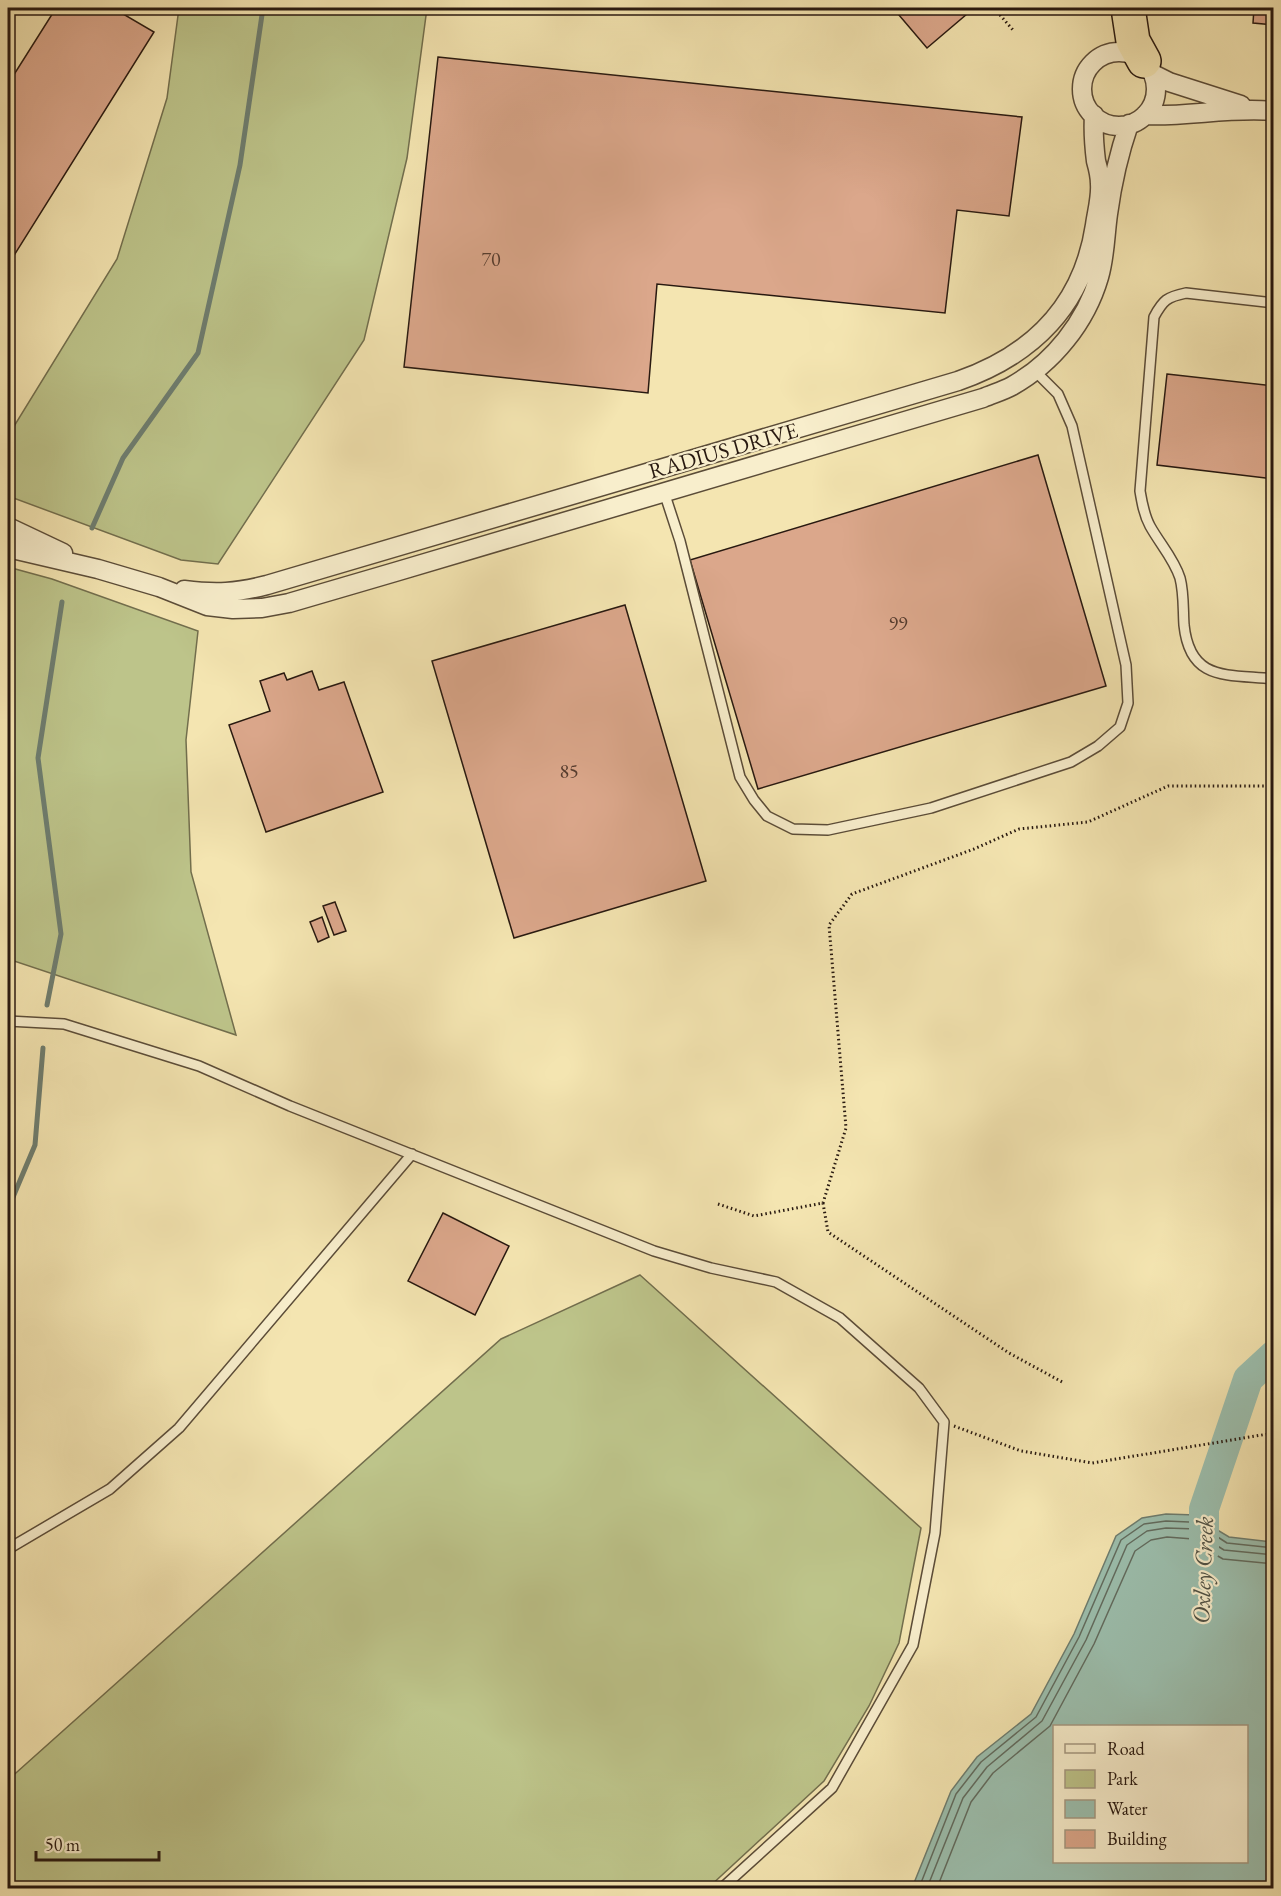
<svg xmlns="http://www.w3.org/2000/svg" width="1281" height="1896" font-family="'EB Garamond',serif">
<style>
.green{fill:#bdc48a;stroke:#726e4d;stroke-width:1.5}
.water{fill:#9cbfae;stroke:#6e7d6f;stroke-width:1.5;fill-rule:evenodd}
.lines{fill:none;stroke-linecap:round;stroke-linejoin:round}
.shore{stroke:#626c5f;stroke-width:1.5}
.stream{stroke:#6e7d6f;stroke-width:5}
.river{stroke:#9cbfae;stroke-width:30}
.building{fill:#dba78b;stroke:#281910;stroke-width:1.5}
.lane-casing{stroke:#5b4c38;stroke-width:12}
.street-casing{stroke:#5b4c38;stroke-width:21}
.highway-casing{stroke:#281910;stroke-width:36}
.path{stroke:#281910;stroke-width:3;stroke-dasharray:1.5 3;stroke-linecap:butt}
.lane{stroke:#f8eecc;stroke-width:9}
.street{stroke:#f8eecc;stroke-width:18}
.highway{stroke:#f4e5b1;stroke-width:33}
.labels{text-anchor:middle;stroke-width:4.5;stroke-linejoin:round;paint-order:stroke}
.number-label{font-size:20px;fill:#553c2f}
.street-label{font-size:22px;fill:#281910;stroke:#f8eecc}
.water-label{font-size:24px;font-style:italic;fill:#515347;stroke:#f8eecc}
</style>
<rect width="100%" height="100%" fill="#f4e5b1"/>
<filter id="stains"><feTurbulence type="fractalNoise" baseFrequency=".00333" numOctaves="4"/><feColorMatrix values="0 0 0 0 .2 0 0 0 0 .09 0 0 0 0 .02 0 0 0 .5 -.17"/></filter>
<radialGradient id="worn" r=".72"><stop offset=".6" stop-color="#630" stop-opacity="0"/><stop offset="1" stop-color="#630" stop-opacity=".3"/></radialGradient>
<path class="green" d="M179 8H427L407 158 364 340 218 564 181 560 8 496V436L117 259 167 98Z
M8 567 52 579 198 631 186 740 191 872 236 1035 8 959Z
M640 1275 921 1528 899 1643 869 1706 824 1781 708 1888H8V1780L501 1339Z"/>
<path class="water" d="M1204 1509 1214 1528 1229 1537 1273 1542V1888H912L951 1791 977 1757 1031 1714 1074 1634 1116 1536 1142 1518 1166 1514 1196 1515ZM1054 1726H1246V1862H1054Z"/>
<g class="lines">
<path class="shore" d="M919 1888 956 1794 981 1762 1036 1717 1079 1637 1121 1540 1144 1524 1166 1521 1189 1522 1201 1520 1210 1532 1227 1543 1274 1548
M927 1888 963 1798 987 1767 1042 1721 1086 1640 1127 1545 1147 1531 1166 1528 1197 1529 1206 1539 1224 1550 1274 1555
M937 1888 971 1802 993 1773 1050 1726 1094 1644 1135 1551 1151 1540 1167 1537 1193 1539 1202 1547 1223 1559 1274 1564"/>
<path class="stream" d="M92 528 123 458 198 353 240 165 263 8
M47 1005 61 934 38 758 62 602
M8 1209 35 1145 43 1048"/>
<path class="river" d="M1204 1550V1509L1248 1379 1274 1355"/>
</g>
<path class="building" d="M56 8H113L154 32 8 265V84Z
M893 8H974L927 48Z
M1254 8H1274V25L1253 23Z
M438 57 1022 117 1009 216 957 210 945 313 657 284 648 393 404 367Z
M1167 374 1274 386V479L1157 465Z
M1038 455 1106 686 758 789 690 560Z
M625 605 706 881 514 938 432 661Z
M312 671 319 690 344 682 383 792 266 832 229 725 270 711 260 681 284 673 287 680Z
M335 902 346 931 334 935 323 906Z
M322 917 329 937 318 942 310 922Z
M443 1213 509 1246 475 1315 408 1281Z"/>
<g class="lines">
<g class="lane-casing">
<path id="lane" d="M1274 303 1186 293C1167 297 1163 300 1154 317L1140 491C1142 503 1144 515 1150 526 1160 544 1174 559 1180 578 1184 593 1183 610 1184 625 1190 682 1227 674 1274 679
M664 492 680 541 740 777 754 800 767 816 793 829 828 830 931 808 1071 762 1098 746 1120 727 1128 703 1126 665 1072 426 1058 394 1035 371
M8 1021 64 1024 199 1066 290 1106 654 1251 711 1268 776 1282 840 1318 919 1388 944 1422 935 1533 913 1645 832 1788 722 1888
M8 1549 110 1489 179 1428 412 1154"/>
</g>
<g class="street-casing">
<path id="street" d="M1082 89a37 37 0 1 1 74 0a37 37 0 1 1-74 0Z
M1153 74 1169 82 1241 105
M1145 115C1188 117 1230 107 1274 111
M8 527 63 553
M8 548 98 569 159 587 207 606 233 609 262 608 289 603 395 572 983 398C992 394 1003 391 1012 386 1053 363 1086 322 1099 277 1105 257 1105 235 1108 214 1112 184 1119 153 1129 124
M184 590C216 594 236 593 267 585L958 381C1033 355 1083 305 1095 225 1097 211 1101 197 1100 184 1100 176 1098 168 1096 161 1094 145 1093 131 1094 115"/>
</g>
<g class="highway-casing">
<path id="highway" d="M1128 8 1133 41 1144 61"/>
</g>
<path class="path" d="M994 8 1013 30
M823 1203 828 1232 1009 1353 1064 1383
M718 1204 754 1216 823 1203 846 1128 829 925 852 894 974 849 1019 829 1088 822 1168 786H1274
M954 1426 1021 1451 1092 1463 1274 1433"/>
<use href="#lane" class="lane"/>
<use href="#street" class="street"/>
<use href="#highway" class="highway"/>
</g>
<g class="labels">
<g class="number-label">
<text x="491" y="266">70</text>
<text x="898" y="630">99</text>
<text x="569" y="778">85</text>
</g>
<g class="street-label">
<text transform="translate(723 450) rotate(-16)" y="8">RADIUS DRIVE</text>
</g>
<g class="water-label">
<text transform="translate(1203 1570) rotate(-88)" y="8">Oxley Creek</text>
</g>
</g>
<rect width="1281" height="1896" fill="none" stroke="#f4e5b1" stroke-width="30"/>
<rect x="9" y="9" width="1263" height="1878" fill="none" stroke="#281910" stroke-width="3"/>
<rect x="15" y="15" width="1251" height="1866" fill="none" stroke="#281910" stroke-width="1.5"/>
<rect x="1053" y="1725" width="195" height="138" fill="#f8eecc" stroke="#a59981" stroke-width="1.5"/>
<rect x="1065" y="1744" width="30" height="9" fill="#f8eecc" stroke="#a59981" stroke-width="1.5"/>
<text x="1107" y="1755" font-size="18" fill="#281910">Road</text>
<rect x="1065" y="1770" width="30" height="18" fill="#bdc48a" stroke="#a59981" stroke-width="1.5"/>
<text x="1107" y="1785" font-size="18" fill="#281910">Park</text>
<rect x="1065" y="1800" width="30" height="18" fill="#9cbfae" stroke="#a59981" stroke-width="1.5"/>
<text x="1107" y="1815" font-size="18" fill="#281910">Water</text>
<rect x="1065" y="1830" width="30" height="18" fill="#dba78b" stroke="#a59981" stroke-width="1.5"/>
<text x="1107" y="1845" font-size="18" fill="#281910">Building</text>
<path d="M36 1851v9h123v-9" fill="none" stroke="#281910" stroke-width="3"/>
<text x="45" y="1851" font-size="18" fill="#281910" stroke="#f8eecc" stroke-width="4.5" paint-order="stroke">50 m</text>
<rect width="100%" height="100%" filter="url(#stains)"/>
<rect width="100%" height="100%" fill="url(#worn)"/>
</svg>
